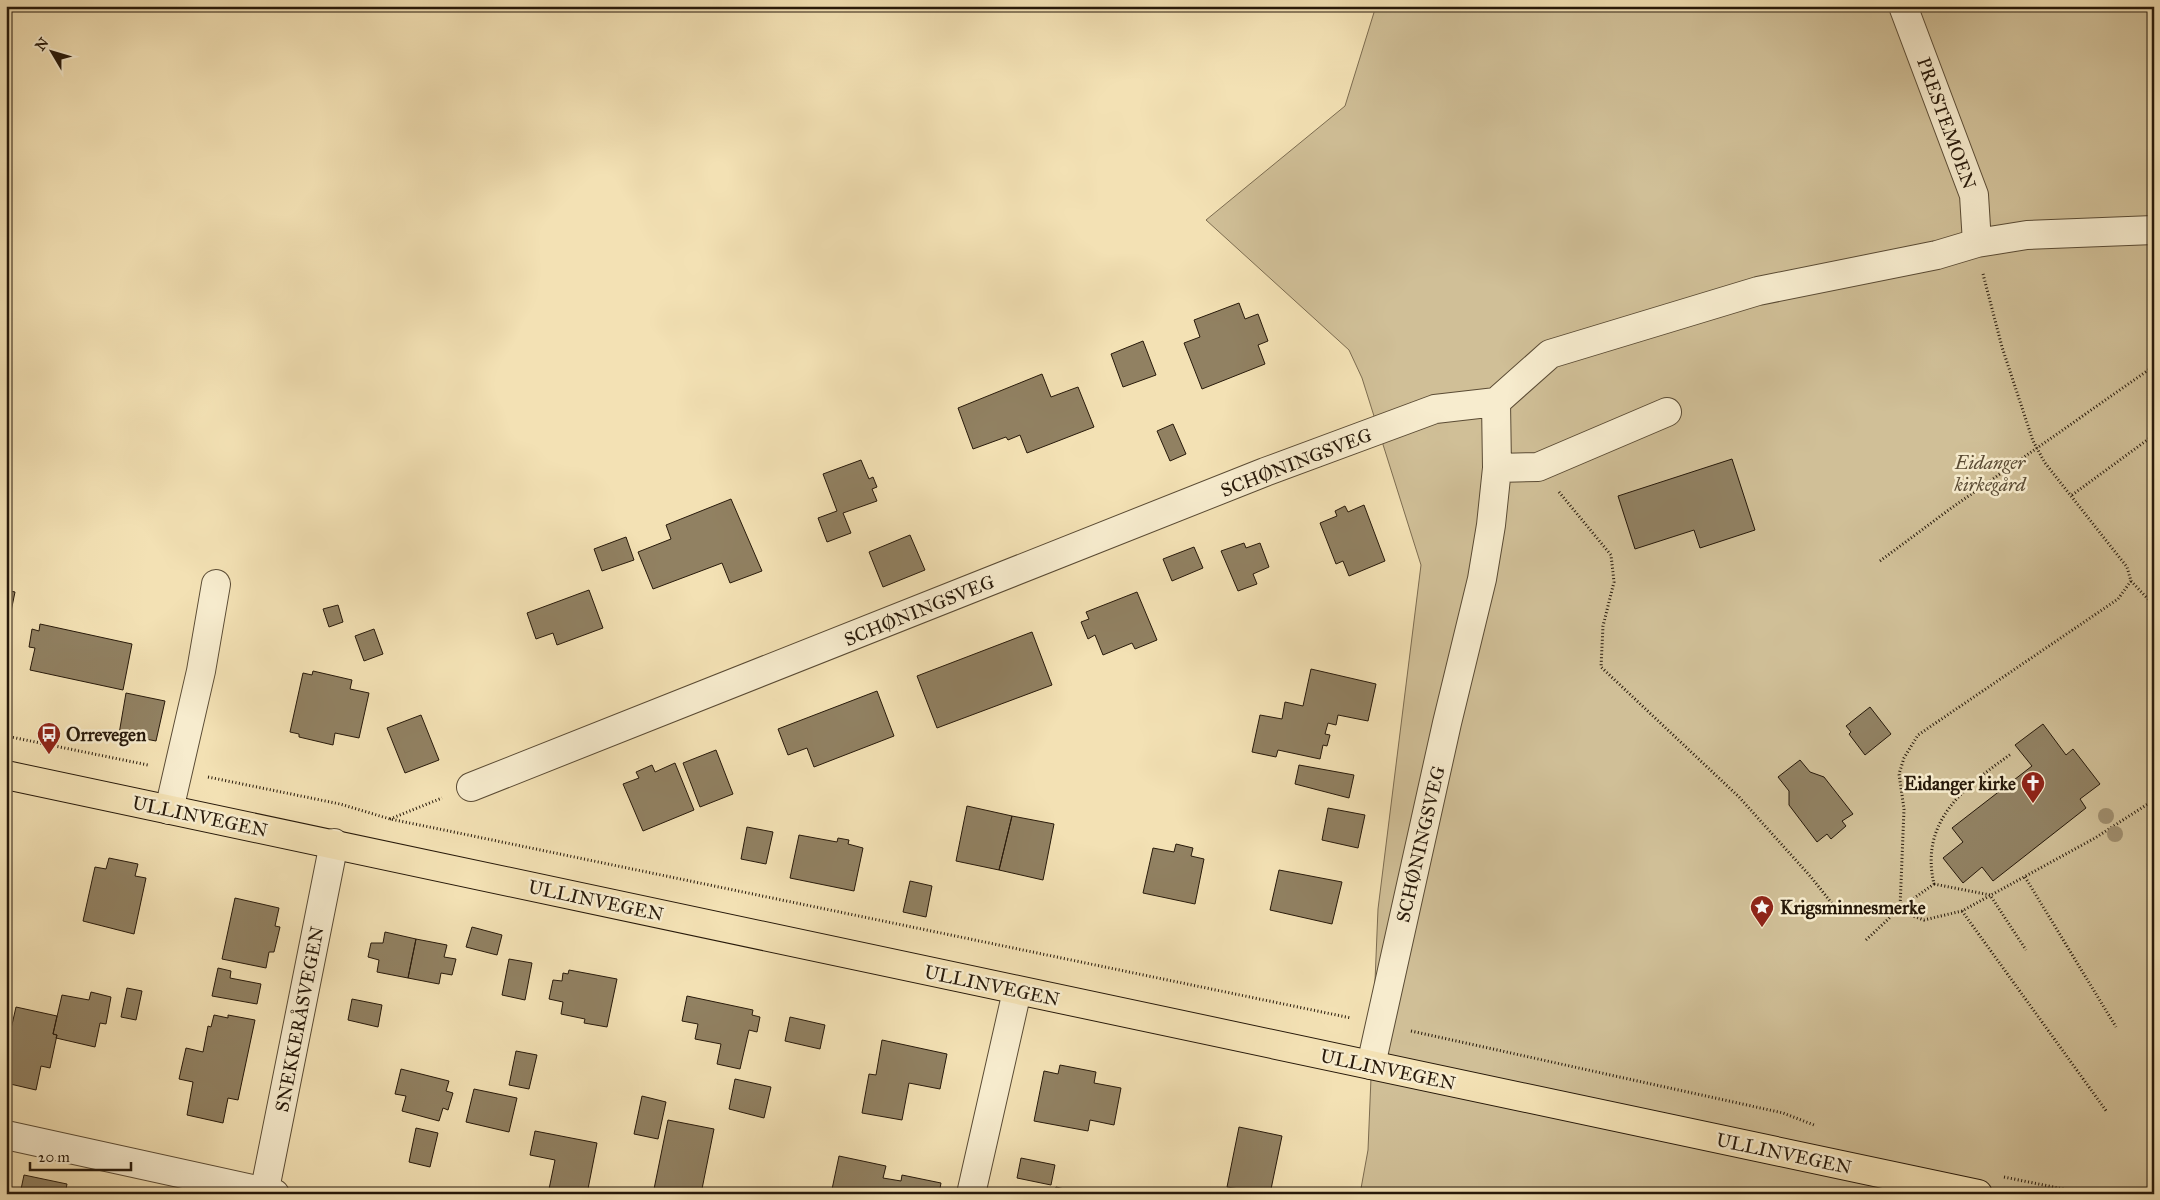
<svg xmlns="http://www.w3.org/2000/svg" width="2160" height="1200" font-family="'IM FELL Great Primer',serif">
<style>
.green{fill:#d0bf97;stroke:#7c6c50}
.building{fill:#918162;stroke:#27190a}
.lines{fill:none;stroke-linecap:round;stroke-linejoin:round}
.minor-casing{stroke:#5a4b34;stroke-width:30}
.major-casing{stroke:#27190a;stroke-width:30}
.path{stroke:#27190a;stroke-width:3;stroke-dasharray:1 2.5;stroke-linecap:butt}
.minor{stroke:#f7ecce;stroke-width:28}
.major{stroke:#f3e1b4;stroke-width:28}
.tree{fill:#9f8e6e}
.labels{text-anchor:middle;stroke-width:5;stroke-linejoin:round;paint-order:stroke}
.street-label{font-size:19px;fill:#27190a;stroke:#f7ecce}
.park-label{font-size:19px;font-style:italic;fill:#5a4b34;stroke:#f7ecce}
.poi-label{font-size:19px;font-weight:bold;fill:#27190a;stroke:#f7ecce;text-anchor:start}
</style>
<rect width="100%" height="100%" fill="#f3e1b4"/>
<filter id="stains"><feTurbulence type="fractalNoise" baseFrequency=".004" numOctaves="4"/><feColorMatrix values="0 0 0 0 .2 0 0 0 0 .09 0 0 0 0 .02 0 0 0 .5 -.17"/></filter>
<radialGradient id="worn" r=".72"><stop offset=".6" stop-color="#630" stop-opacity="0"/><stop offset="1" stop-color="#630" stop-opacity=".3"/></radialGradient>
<path class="green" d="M1376 6H2154V1194H1360L1368 1150 1378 909 1421 565 1362 378 1349 350 1206 220 1345 106Z"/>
<path class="building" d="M1239 303 1245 319 1258 314 1268 341 1258 345 1265 364 1202 389 1184 343 1200 337 1194 320Z
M1143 341 1156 375 1123 387 1111 354Z
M1042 374 1051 397 1078 387 1094 427 1027 453 1020 435 1008 440 1006 437 973 449 958 408Z
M1173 424 1186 454 1170 461 1157 431Z
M1732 459 1755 530 1700 548 1694 530 1635 549 1618 496Z
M861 460 869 479 873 477 877 487 872 489 877 501 843 513 851 533 827 542 818 518 837 511 823 474Z
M731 499 762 571 730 583 722 563 653 589 638 552 671 539 666 525Z
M1364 505 1385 561 1349 576 1343 561 1336 564 1320 523 1337 516 1335 511 1345 506 1348 512Z
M910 535 925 570 883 587 869 552Z
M626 537 634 560 602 571 594 549Z
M1244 543 1246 548 1260 543 1269 567 1253 574 1257 584 1238 591 1221 551Z
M1194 547 1203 568 1172 581 1163 559Z
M6 590 15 592 8 626 6 625Z
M589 590 603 628 557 645 553 633 536 639 527 613Z
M1137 592 1157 640 1135 649 1132 643 1103 655 1095 635 1088 639 1081 622 1089 619 1086 612Z
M338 605 343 622 329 627 323 609Z
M40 624 132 644 123 690 30 670 35 648 29 647 32 629 39 631Z
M374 629 383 654 364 661 355 636Z
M1032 632 1052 685 937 728 917 676Z
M1311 669 1376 684 1368 721 1338 715 1336 725 1328 723 1325 734 1330 735 1327 746 1323 745 1320 759 1278 750 1276 757 1252 752 1260 715 1282 719 1285 702 1303 706Z
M313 671 352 680 350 689 369 693 359 738 335 733 333 745 299 737V734L290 732 303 673 312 675Z
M877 691 894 736 814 767 807 748 788 755 778 729Z
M126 693 165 701 156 741 119 734Z
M1870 707 1891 734 1865 755 1849 734 1851 732 1846 726Z
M421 715 439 760 405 773 387 728Z
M2043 724 2066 755 2073 749 2100 784 2080 799 2086 808 1993 881 1982 867 1963 883 1943 858 1963 842 1952 828 2032 766 2015 745Z
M716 750 733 794 700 807 683 763Z
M1800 760 1810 772 1824 777 1853 814 1842 821 1846 826 1831 839 1827 834 1817 842 1789 805V791L1778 777Z
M675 763 694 810 643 831 623 784 639 778 636 772 652 765 655 772Z
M1299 765 1354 775 1349 798 1295 784Z
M967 806 1012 816 999 870 956 861Z
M1328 808 1365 815 1358 848 1322 840Z
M1012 816 1054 824 1043 880 999 870Z
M747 827 773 832 766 864 741 859Z
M799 835 837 842 838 838 849 840 848 844 863 848 854 891 790 878Z
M1176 844 1193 848 1191 856 1204 859 1195 904 1143 893 1153 848 1174 852Z
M109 858 138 864 135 876 146 878 134 934 83 921 95 867 106 869Z
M1279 870 1342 882 1332 924 1270 910Z
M910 881 932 886 926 917 903 912Z
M235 898 279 908 275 926 280 927 274 952H269L266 968 222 959Z
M472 927 502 935 497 955 466 947Z
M385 932 416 939 408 978 377 972 379 960 368 957 371 943H383Z
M416 939 447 945 444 957 456 959 452 975 441 973 439 984 408 978Z
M509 959 532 963 525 1000 502 995Z
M218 968 231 971 230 978 261 984 257 1004 212 996Z
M569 970 617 979 607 1027 584 1023 585 1019 561 1014 563 1002 549 999 553 980 562 981 563 973 568 974Z
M127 988 142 991 136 1020 121 1017Z
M91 992 111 997 106 1024 100 1023 95 1047 56 1038 57 1035 53 1034 62 995 89 1000Z
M687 996 753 1010 752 1015 760 1017 757 1032 749 1030 740 1069 717 1064 721 1044 695 1039 698 1024 682 1021Z
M352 999 382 1005 378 1027 348 1020Z
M16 1007 57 1016 53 1034 57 1035 50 1068 41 1066 36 1090 6 1083V1051Z
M214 1015 228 1018V1015L255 1020 238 1100 228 1098 223 1123 187 1115 193 1082 179 1079 186 1048 203 1052 208 1026 211 1027Z
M790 1017 825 1025 820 1049 785 1041Z
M882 1040 947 1054 940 1089 909 1083 902 1120 862 1113 869 1074 876 1075Z
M516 1051 537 1055 529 1089 509 1085Z
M1060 1065 1096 1072 1094 1083 1121 1088 1114 1125 1090 1120 1088 1131 1034 1121 1044 1071 1058 1074Z
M401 1069 449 1081 446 1091 453 1093 448 1110 443 1108 439 1121 402 1111 406 1096 395 1094Z
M735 1079 771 1087 764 1118 729 1109Z
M474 1089 517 1098 509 1132 466 1122Z
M642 1096 666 1102 658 1139 634 1134Z
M668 1120 714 1129 701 1194H653Z
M1239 1127 1282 1136 1270 1194 1227 1187Z
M416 1128 438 1133 430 1167 409 1162Z
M535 1131 597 1143 587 1194H548L555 1160 530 1155Z
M839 1156 886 1166 883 1178 901 1181 902 1175 941 1183 939 1194H831Z
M1021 1158 1055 1165 1051 1185 1017 1178Z
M24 1175 67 1184 65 1194H20Z
M1056 1187 1085 1194H1054Z"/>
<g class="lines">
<g class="minor-casing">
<path id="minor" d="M1903 6 1974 195 1977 243
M1496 402 1550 354 1758 291 1937 255 1977 243 2027 235 2154 230
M1497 468 1538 467 1667 412
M471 787 1265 472 1435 409 1496 402 1497 468 1491 525 1482 579 1447 723 1371 1065
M169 810 201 671 216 584
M6 1135 275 1194
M264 1194 334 843
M971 1194 1017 991"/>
</g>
<g class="major-casing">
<path id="major" d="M6 775 1978 1194"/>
</g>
<path class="path" d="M1983 274 2002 347 2033 441 2045 463 2127 567 2131 581 2118 599 1918 735 1904 758 1899 774 1904 809 1900 908 1934 884C1919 820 1966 786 2011 754
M1559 492 1611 555 1614 582 1603 626 1601 667 1739 797 1811 877 1837 910
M2072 495 2154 435
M1880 561 1950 509 2154 366
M2131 581 2148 599 2154 610
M6 736 148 765
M208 777 340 804 390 819 444 830 1351 1018
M390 819 442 798
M2025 877 2116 1027
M1934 884 1990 895 2026 950
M1962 911 2107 1112
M1866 940 1900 908 1910 915 1924 920 1962 911 2095 838 2154 800
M1411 1031 1783 1113 1814 1125
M2004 1177 2088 1194"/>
<use href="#minor" class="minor"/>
<use href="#major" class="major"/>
</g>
<g class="tree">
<circle cx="2106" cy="816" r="8"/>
<circle cx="2115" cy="834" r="8"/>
</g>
<defs>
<g id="bus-pin" transform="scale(1.25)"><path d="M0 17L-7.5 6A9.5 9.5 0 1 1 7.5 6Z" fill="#8f2418" stroke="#f7ecce"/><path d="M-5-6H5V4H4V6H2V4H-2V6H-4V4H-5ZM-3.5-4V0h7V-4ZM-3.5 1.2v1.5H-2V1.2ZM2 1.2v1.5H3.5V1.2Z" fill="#fff"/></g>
<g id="church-pin" transform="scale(1.25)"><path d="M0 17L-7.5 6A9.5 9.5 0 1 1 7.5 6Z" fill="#8f2418" stroke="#f7ecce"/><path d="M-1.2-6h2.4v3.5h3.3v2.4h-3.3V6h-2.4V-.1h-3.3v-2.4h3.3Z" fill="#fff"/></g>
<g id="sight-pin" transform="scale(1.25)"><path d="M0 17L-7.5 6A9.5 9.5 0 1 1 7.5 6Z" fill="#8f2418" stroke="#f7ecce"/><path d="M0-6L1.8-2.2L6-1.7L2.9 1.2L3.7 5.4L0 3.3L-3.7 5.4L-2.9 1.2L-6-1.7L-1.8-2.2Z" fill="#fff"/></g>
</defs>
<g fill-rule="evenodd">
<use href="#bus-pin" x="49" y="734"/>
<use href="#church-pin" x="2033" y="783"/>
<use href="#sight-pin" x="1762" y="907"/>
</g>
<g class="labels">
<g class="street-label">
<text transform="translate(1947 123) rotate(70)" y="7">PRESTEMOEN</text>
<text transform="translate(1296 462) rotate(-21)" y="7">SCHØNINGSVEG</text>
<text transform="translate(919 610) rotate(-22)" y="7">SCHØNINGSVEG</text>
<text transform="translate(200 816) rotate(12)" y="7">ULLINVEGEN</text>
<text transform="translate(1420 844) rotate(-77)" y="7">SCHØNINGSVEG</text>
<text transform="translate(596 900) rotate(12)" y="7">ULLINVEGEN</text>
<text transform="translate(992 985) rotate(12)" y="7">ULLINVEGEN</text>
<text transform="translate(299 1019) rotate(-79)" y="7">SNEKKERÅSVEGEN</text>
<text transform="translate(1388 1069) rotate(12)" y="7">ULLINVEGEN</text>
<text transform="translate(1784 1153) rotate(12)" y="7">ULLINVEGEN</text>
</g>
<g class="park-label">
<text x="1990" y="469">Eidanger<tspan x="1990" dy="22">kirkegård</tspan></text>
</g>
<g class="poi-label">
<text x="66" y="741">Orrevegen</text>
<text x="2016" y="790" text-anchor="end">Eidanger kirke</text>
<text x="1780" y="914">Krigsminnesmerke</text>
</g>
</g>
<rect width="2160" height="1200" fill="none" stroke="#f3e1b4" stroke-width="25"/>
<rect x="8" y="8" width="2145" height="1185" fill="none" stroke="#27190a" stroke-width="2.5"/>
<rect x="12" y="12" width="2135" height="1175" fill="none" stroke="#27190a"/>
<g transform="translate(52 52) rotate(308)" stroke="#f7ecce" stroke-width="4" paint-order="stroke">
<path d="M0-4L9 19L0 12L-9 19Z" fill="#27190a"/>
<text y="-8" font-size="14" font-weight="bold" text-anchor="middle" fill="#27190a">N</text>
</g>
<path d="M30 1162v8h101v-8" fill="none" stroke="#27190a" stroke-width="2.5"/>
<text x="38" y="1162" font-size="15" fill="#27190a" stroke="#f7ecce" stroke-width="4" paint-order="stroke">20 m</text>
<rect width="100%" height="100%" filter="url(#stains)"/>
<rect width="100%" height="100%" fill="url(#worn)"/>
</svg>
